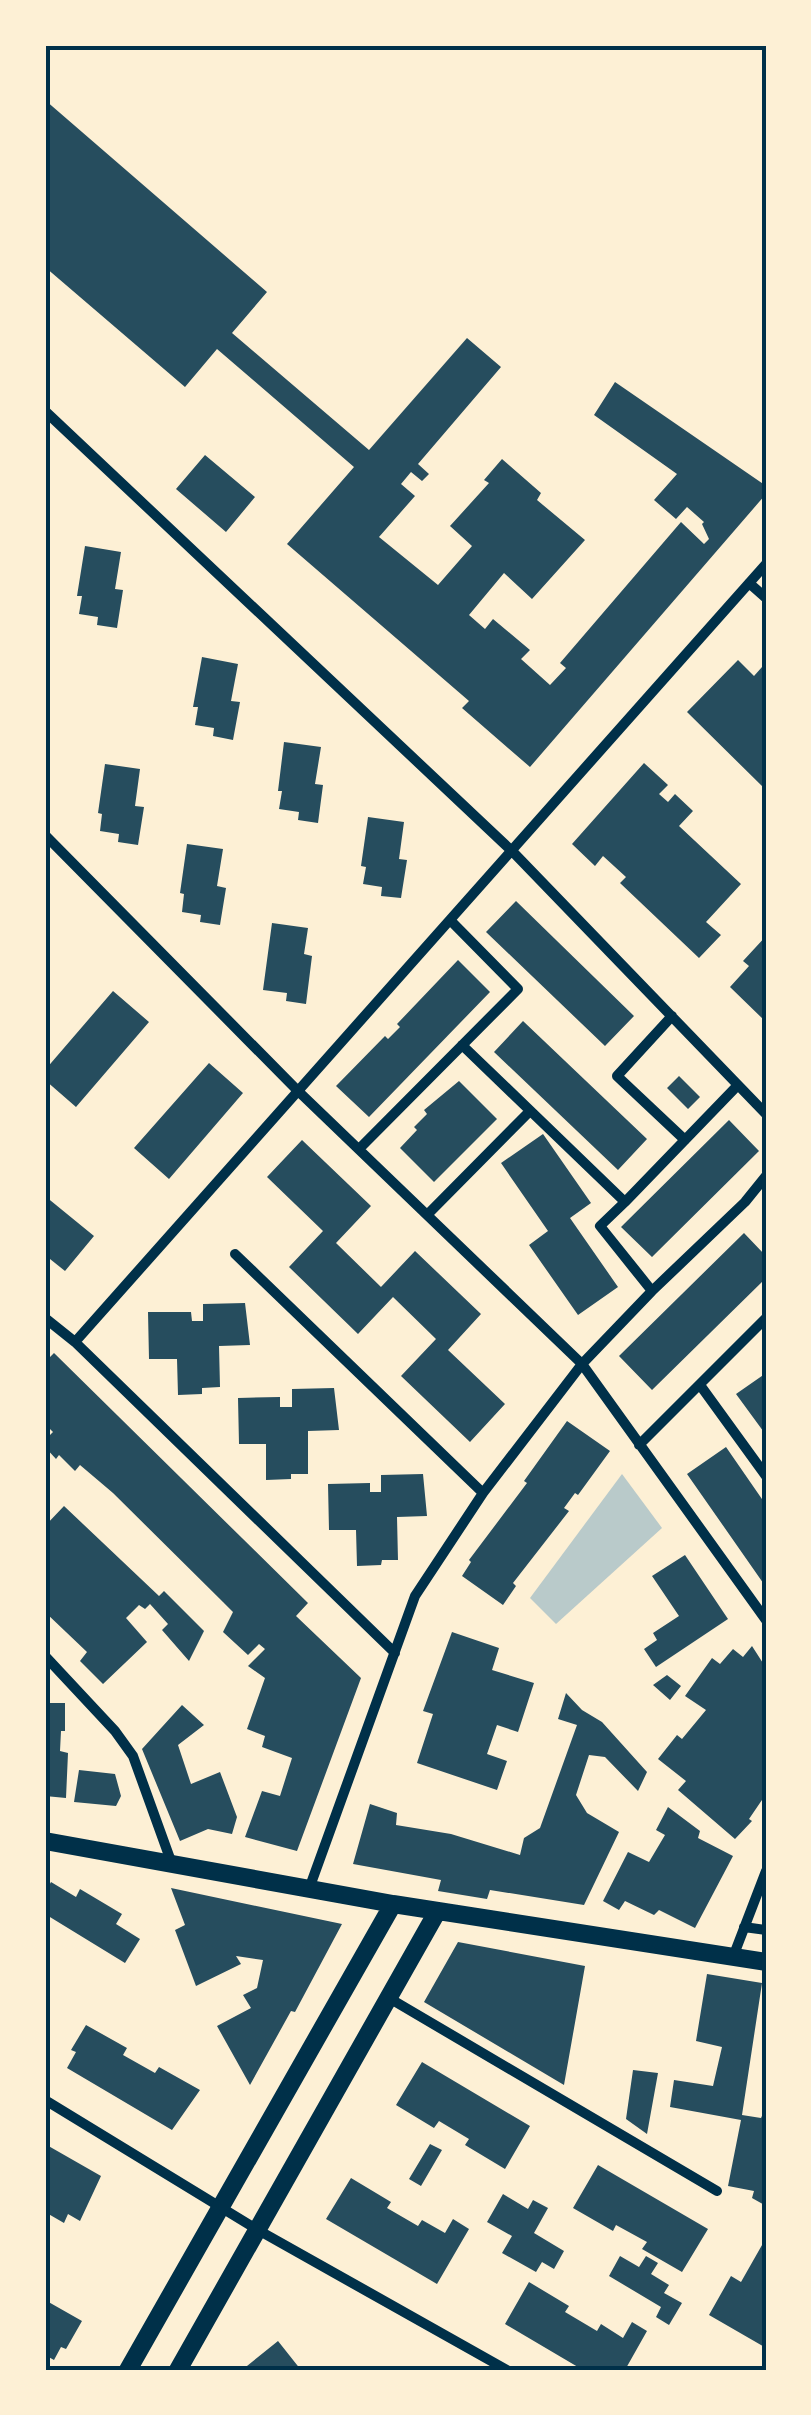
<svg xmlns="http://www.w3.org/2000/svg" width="811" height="2415" font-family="'Crimson Pro',serif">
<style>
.green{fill:#b9caca}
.building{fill:#264d5e}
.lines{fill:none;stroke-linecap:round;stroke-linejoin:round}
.minor{stroke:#003049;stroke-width:10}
.tertiary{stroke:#003049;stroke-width:18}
.neatline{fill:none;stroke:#003049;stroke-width:4}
</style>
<rect width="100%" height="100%" fill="#fdf0d5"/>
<path class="green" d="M622 1474 662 1528 556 1624 530 1598Z"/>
<path class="building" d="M45 100 267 292 232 333 369 450 467 338 501 367 418 464 429 474 422 481 411 472 401 484 415 496 379 537 438 585 472 546 450 526 489 483 484 480 502 459 541 493 537 500 585 540 532 599 504 573 469 615 485 629 493 619 530 650 521 659 550 685 566 668 560 663 681 522 704 544 709 539 702 524 704 522 687 507 676 519 654 500 677 474 594 415 615 382 766 486V494L530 767 462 708 469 701 287 544 354 467 217 349 185 387 45 267Z
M205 455 255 497 226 532 176 489Z
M85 546 121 552 115 589 123 590 117 628 97 625 98 617 79 614 82 596H77Z
M202 657 238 664 231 701 240 702 233 740 213 736 214 728 195 725 198 707H193Z
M738 660 754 676 762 667 766 671V790L687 712Z
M284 742 321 747 315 784 323 785 318 823 298 820 299 812 279 809 282 791H278Z
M644 763 668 785 659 794 668 802 675 794 693 811 679 826 741 884 706 922 721 935 699 958 620 883 626 877 603 856 595 866 572 844Z
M105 764 140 769 135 806 144 807 138 845 118 842 119 834 100 831 102 814 98 813Z
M368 817 404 822 399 859 407 860 401 898 381 896 382 887 363 884 366 867 361 866Z
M187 844 223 849 217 886 226 888 220 925 200 922 201 915 182 912 184 894 180 893Z
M516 901 634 1016 605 1046 486 932Z
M272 923 308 928 304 954 312 956 306 1004 286 1001 287 993 263 990Z
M766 936V1022L730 987 749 966 743 961Z
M458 960 490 992 369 1117 336 1086 385 1036 388 1039 400 1027 397 1024Z
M113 991 149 1022 76 1107 45 1080V1070Z
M523 1021 647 1139 618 1170 494 1052Z
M209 1063 243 1093 169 1179 134 1148Z
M679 1076 700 1097 688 1109 667 1088Z
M459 1081 497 1119 434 1182 400 1148 417 1130 414 1127 427 1114 424 1110Z
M729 1120 759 1151 652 1257 621 1227Z
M543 1134 591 1203 570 1218 618 1287 578 1315 529 1245 548 1231 501 1163Z
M302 1140 371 1206 336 1243 381 1287 415 1251 481 1314 448 1350 505 1404 470 1442 401 1376 436 1339 393 1297 358 1334 289 1267 323 1231 267 1177Z
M45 1196 94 1236 65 1271 45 1255Z
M744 1233 766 1256V1278L652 1390 619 1356Z
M245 1303 250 1345 219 1346 220 1387 202 1388V1394L178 1395 177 1359H149L148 1312H191L192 1321H203V1304Z
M54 1353 308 1603 296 1616 361 1678 297 1851 245 1837 262 1791 280 1796 292 1758 262 1747 265 1736 247 1729 265 1678 248 1666 265 1649 259 1644 248 1655 223 1632 233 1612 223 1602 113 1493 80 1465 75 1471 59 1455 56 1459 45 1447V1440L53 1432 45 1424V1362Z
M766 1373V1435L736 1394Z
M334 1388 339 1430 308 1431V1474H291V1479L266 1480V1444H239L238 1398 280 1397V1407H292V1389Z
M567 1421 610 1451 578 1495 575 1493 564 1508 569 1511 513 1583 516 1586 503 1605 462 1576 471 1562 469 1560 527 1483 524 1481Z
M726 1447 766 1505V1587L687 1474Z
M423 1474 427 1516 397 1517 398 1560H382L381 1565 357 1566 356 1530H329L328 1484 370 1483V1492H381V1475Z
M64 1506 159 1596 164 1591 204 1631 189 1661 162 1630 168 1624 150 1604 145 1609 139 1605 126 1618 147 1642 103 1684 80 1661 87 1652 45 1612V1526Z
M685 1555 728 1619 656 1667 644 1649 657 1640 653 1633 679 1616 652 1576Z
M452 1632 499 1648 492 1670 534 1683 518 1732 497 1725 487 1754 507 1761 497 1790 417 1763 433 1714 423 1711Z
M752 1646 766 1668V1794L749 1819 752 1821 735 1839 678 1790 686 1781 658 1759 677 1735 682 1739 706 1710 685 1696 712 1658 720 1664 733 1649 743 1657Z
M667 1675 681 1686 670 1700 653 1685Z
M566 1693 582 1710 602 1722 647 1772 638 1791 605 1757 589 1755 576 1795 587 1813 619 1832 584 1905 490 1890 487 1899 438 1891 441 1880 353 1864 370 1804 397 1813 396 1825 451 1834 520 1855 524 1838 540 1828 577 1725 558 1719Z
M45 1703H65V1731H61L60 1751 68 1753 66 1798 45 1796Z
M182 1705 204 1725 178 1745 191 1784 220 1772 237 1817 232 1834 208 1829 180 1841 142 1749Z
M79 1770 115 1774 121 1796 116 1806 74 1802Z
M668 1807 700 1831 698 1838 733 1856 695 1928 659 1910 654 1915 625 1901 619 1910 603 1901 628 1852 649 1862 665 1835 656 1830Z
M51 1882 76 1897 80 1889 122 1914 116 1924 140 1939 125 1963 45 1914V1893Z
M171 1888 342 1924 295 2012 291 2011 250 2085 217 2026 251 2008 243 1995 257 1988 263 1960 236 1956 241 1964 196 1986 175 1930 185 1925Z
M458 1942 585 1966 564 2085 424 2002Z
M707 1974 762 1983 742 2115 761 2118 766 2107V2206L752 2198 754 2191 728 2186 741 2120 670 2107 674 2080 713 2086 722 2047 696 2041Z
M86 2025 127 2048 123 2055 155 2073 159 2067 200 2090 172 2130 67 2068 76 2052 71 2050Z
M422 2062 530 2126 505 2169 465 2145 469 2139 439 2121 434 2128 396 2105Z
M633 2070 658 2073 647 2134 626 2119Z
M45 2144 101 2176 80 2221 68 2214 64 2223 45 2212Z
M430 2144 442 2150 421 2186 409 2179Z
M598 2165 708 2229 682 2272 642 2249 647 2242 616 2225 613 2231 573 2208Z
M351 2178 391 2202 387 2208 418 2226 422 2220 445 2233 453 2219 469 2229 437 2284 326 2219Z
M503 2194 528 2209 533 2200 548 2208 534 2233 564 2251 554 2269 542 2262 536 2272 502 2253 512 2236 487 2222Z
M766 2238V2348L709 2315 731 2276 741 2282Z
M620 2256 639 2267 646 2256 658 2263 651 2274 669 2285 664 2293 682 2303 669 2325 656 2317 661 2307 609 2276Z
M529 2282 569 2306 565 2312 597 2331 601 2324 623 2338 632 2322 647 2331 625 2370H583L505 2324Z
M45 2300 82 2321 66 2349 61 2347 54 2360 45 2355Z
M278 2341 301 2370H242Z"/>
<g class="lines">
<path class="minor" d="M45 411 513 852 766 1114
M749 583 766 598
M45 835 297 1090 582 1364 766 1620
M672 1016 617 1076 685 1140
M462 1045 625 1202 600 1226 652 1291
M359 1149 518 989 451 921
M625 1202 738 1085
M427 1215 530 1111
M235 1254 483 1493
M45 1318 75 1342 395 1653
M75 1342 766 564
M700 1385 766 1476
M639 1445 766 1318
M45 1656 115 1731 133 1756 172 1864
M309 1889 415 1596 483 1493 582 1364 652 1291 745 1202 766 1176
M744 1927 766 1930
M733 1957 766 1871
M389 1998 717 2191
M45 2100 258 2230 507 2370"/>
<path class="tertiary" d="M45 1841 393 1904 766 1962
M128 2370 393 1904
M178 2370 437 1912"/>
</g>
<rect width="811" height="2415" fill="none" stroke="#fdf0d5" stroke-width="95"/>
<rect x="48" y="48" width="716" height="2320" class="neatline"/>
</svg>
